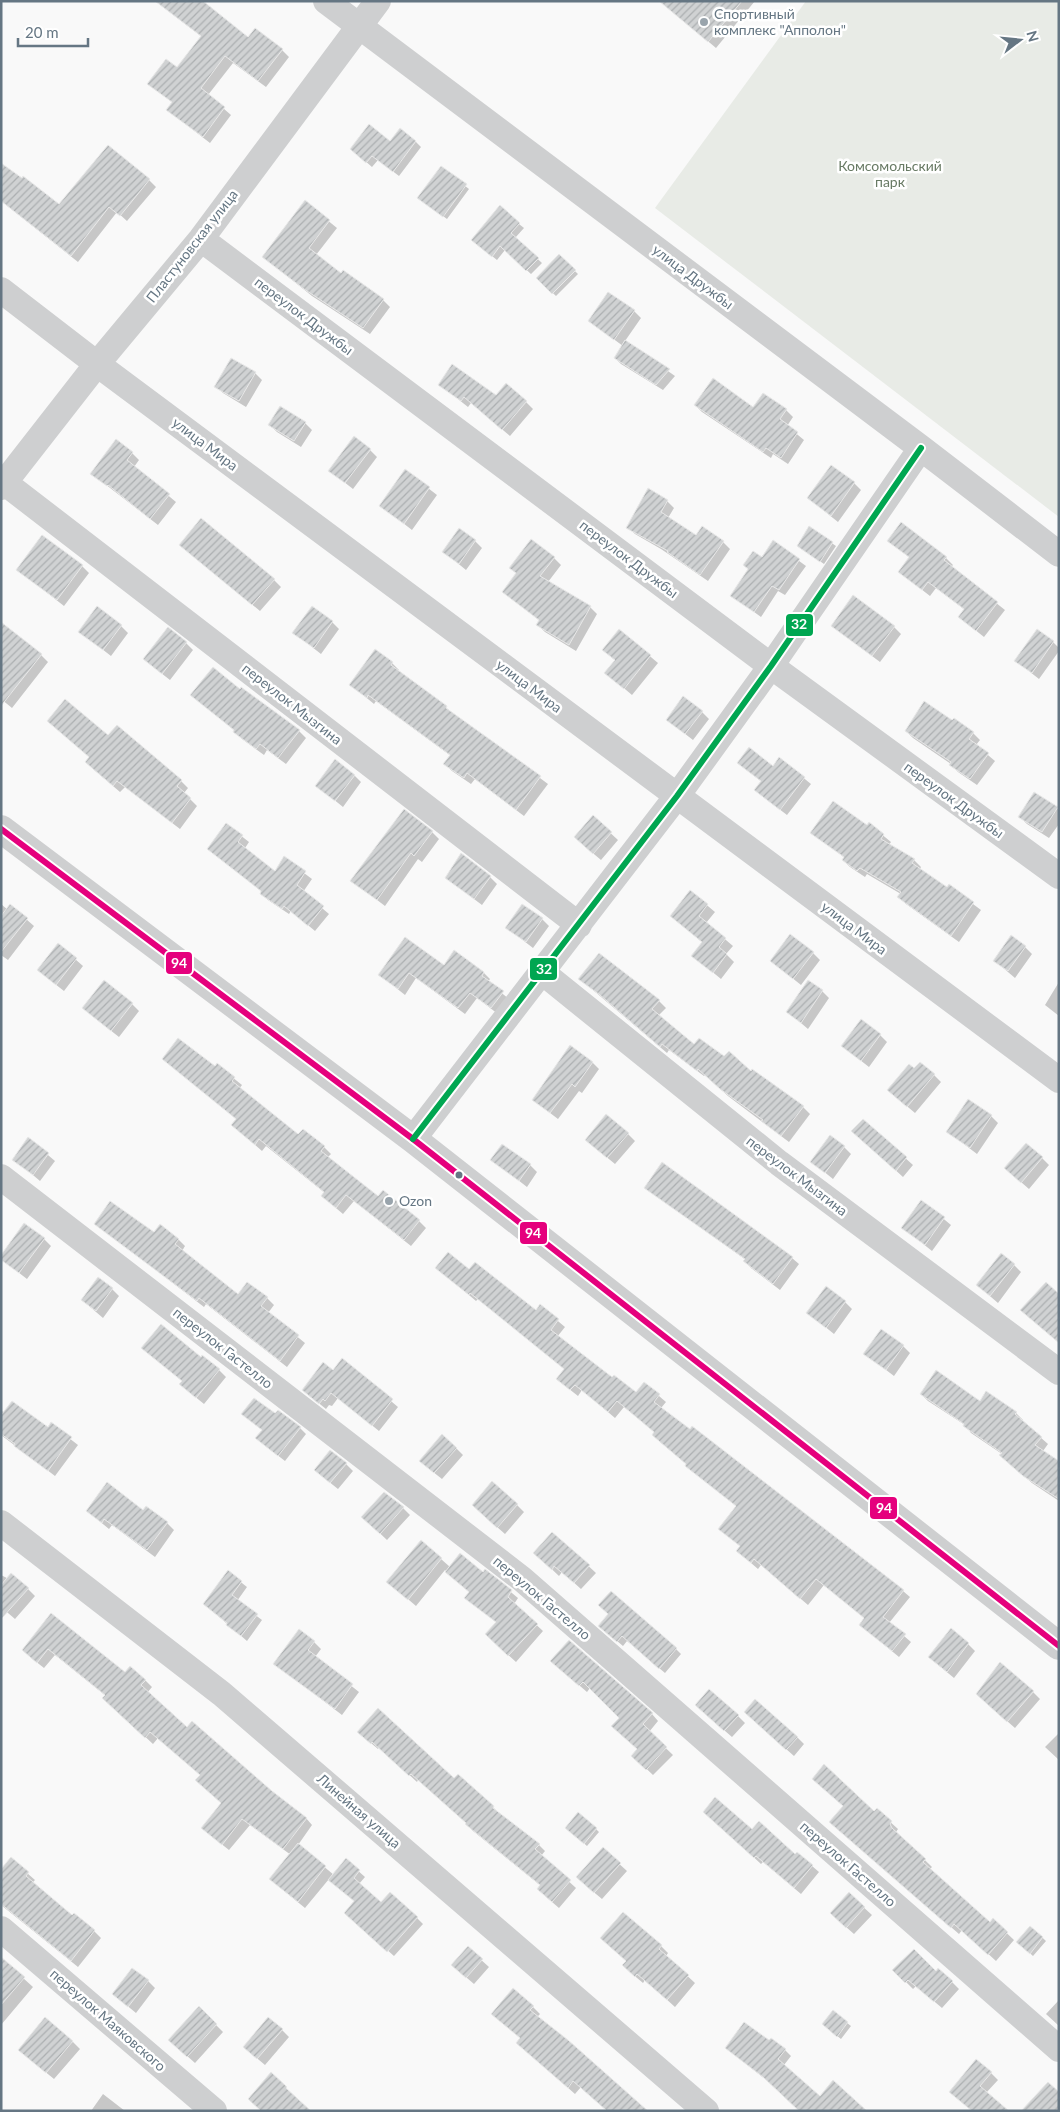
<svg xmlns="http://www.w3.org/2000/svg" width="1060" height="2112" font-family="Lato,sans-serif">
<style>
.green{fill:#e8ebe6}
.shadow{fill:#0003}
.building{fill:url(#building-hatch);stroke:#e8e8e8}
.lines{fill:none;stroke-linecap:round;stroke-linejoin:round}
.minor{stroke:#cecfd0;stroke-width:26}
.tertiary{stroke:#cecfd0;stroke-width:28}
.bus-1-casing{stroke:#fff;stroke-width:10}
.bus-2-casing{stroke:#fff;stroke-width:10}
.bus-1{stroke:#e5007d;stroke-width:6}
.bus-2{stroke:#00a651;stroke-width:6}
.poi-dot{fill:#99a4ac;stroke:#fff;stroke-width:2}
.bus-dot{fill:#657683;stroke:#fff;stroke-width:2}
.labels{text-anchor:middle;stroke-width:5;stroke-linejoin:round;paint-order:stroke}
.poi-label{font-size:14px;fill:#657683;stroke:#fff;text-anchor:start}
.park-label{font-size:14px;fill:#687a64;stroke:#fff}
.street-label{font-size:14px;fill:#657683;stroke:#fff}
.line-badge{stroke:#fff;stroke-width:2}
.badge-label{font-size:14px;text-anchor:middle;font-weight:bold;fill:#fff}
</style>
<defs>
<pattern id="building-hatch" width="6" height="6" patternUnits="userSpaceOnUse" patternTransform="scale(1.25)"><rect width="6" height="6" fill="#d0d2d3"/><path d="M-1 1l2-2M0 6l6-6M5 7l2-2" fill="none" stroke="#acafb1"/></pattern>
</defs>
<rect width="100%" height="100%" fill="#f9f9f9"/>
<path class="green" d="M806 1H1059V517L655 208Z"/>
<path class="shadow" d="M155 1 282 50 289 57 266 87 233 63 208 95 231 115 210 143 175 116 173 103 149 84 177 69 202 37Z
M660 1H755L716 48Z
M390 142H416L421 147 399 176 378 160 372 167 357 154Z
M1 165 59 206 149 180 156 187 127 221 117 212 78 262 1 201Z
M441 167 469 189 447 219 420 199Z
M305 202 337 228 316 255 341 275 383 300 390 307 370 334 312 296 271 263Z
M519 224 524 228 515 238 542 263 531 274 505 250 497 260 477 244Z
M559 256 578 274 556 296 537 278Z
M634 311 641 318 625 341 675 376 663 390 621 364 615 358 623 346 589 321Z
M255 373 262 380 246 407 223 393 216 386Z
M439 384 526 402 533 409 510 436 471 403 468 407Z
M695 405 786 410 793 417 787 426 804 440 788 464 773 454 771 458 702 412Z
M305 423 312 430 301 447 277 432 270 425Z
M370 450 377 457 353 489 330 471Z
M132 453 139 460 134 467 176 502 158 525 92 474Z
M406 471 437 495 412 530 381 506Z
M854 483 861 490 838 522 808 498Z
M667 501 674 508 668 518 696 537 723 542 730 549 708 581 661 549 635 534 628 527Z
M810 528 836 546 824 564 798 546Z
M475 541 482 548 466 570 444 552Z
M888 541 946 558 953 565 951 567 1005 610 984 637 959 617 965 610 936 588 930 596 899 572 910 558Z
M773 542 806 566 785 595 778 591 761 617 732 596Z
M188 552 274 580 281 587 260 611Z
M554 558 561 565 548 582 590 607 597 614 576 651 545 632 538 625 540 621 503 592 517 574 511 568Z
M82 566 89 573 64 606 18 570Z
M332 622 339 629 321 654 294 633Z
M121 626 128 633 111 656 80 632Z
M832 626 894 627 901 634 880 662Z
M620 631 658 663 632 695 606 673 616 661 611 657Z
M1053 642 1059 648V651L1039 679 1016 661Z
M186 643 193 650 170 680 152 666Z
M41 655 48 662 12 708 1 699Z
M392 663 399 670 398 672 548 784 524 816 475 779 471 784 452 771 445 764 451 756 376 701 374 704 351 685Z
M240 690 299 731 306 738 286 764 267 750 264 755 242 739 235 731 192 695Z
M702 712 709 719 693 740 667 720Z
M48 721 108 737 181 781 188 788 184 793 197 806 180 829 125 787 120 792 93 769 90 757Z
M906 731 973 733 980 740 976 745 995 761 977 785 958 772 951 764 913 738Z
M780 759 811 784 787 815 762 796V782L745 769 773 767Z
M354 775 361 782 343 807 317 786Z
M1035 794 1059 810V824L1049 838 1027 824 1020 817Z
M593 817 618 840 601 860 582 844Z
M226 824 249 842 245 848 275 873 284 858 312 879 303 892 329 914 315 931 291 911 289 914 268 900 261 894 262 892 209 849Z
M869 824 891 842 889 845 914 860 921 867 920 869 947 889 949 886 981 910 959 942 906 904 899 897 901 894 867 874 865 877 850 867 843 860 845 858 812 833 867 827Z
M432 832 439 839 422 862 418 859 385 906 352 881Z
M490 877 497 884 482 905 446 878Z
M690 891 715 912 706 923 733 946 726 954 734 962 721 979 693 956 703 943 671 916Z
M1 904 8 910 11 906 34 926 8 960 1 955Z
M542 919 549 926 533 948 507 928Z
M59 945 83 966 64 991 46 977Z
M1025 947 1032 954 1015 978 995 961Z
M455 952 484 973 490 979 488 982 509 999 498 1014 477 998 465 1014 416 978 405 995 380 975 444 967Z
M813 953 820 960 801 985 771 961Z
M580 979 659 1001 666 1008 658 1016 694 1046 724 1058 803 1107 810 1114 789 1142 728 1096 705 1075 704 1076 669 1050 667 1053Z
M1059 982V1016L1045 1005Z
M822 991 829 998 808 1029 788 1012Z
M132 1004 139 1011 119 1037 91 1015Z
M880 1035 887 1042 869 1067 842 1046Z
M592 1062 599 1069 582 1093 579 1091 558 1119 533 1100Z
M217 1065 242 1085 239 1089 298 1136 324 1147 331 1154 327 1158 378 1198 419 1221 426 1228 411 1246 354 1201 343 1214 330 1203 325 1193 266 1146 262 1151 240 1132 233 1125 237 1119 215 1068Z
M914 1070 934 1075 941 1082 915 1113 896 1097Z
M991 1116 998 1123 977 1154 948 1132Z
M863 1120 913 1165 903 1177 860 1138Z
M628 1134 635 1141 615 1164 593 1146Z
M29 1139 55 1161 40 1181 14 1159Z
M844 1147 851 1154 833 1179 812 1162Z
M1042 1158 1049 1165 1029 1189 1013 1175Z
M492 1160 530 1165 537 1172 527 1187Z
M645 1188 792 1258 799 1264 780 1290 751 1268 745 1261 746 1260Z
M922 1201 951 1225 932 1251 902 1227Z
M96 1224 178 1239 185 1246 182 1251 238 1296 267 1298 274 1305 268 1313 305 1343 287 1367 206 1304 204 1307Z
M44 1239 51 1246 27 1279 1 1259Z
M1014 1265 1021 1272 998 1303 977 1285Z
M470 1271 536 1311 540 1306 565 1327 557 1337 613 1379 636 1394 645 1384 666 1402 661 1408 690 1431 692 1428 903 1591 910 1597 889 1623 911 1642 899 1657 860 1625 865 1618 824 1585 808 1605 761 1565 758 1569 744 1557 741 1547 719 1529 737 1506 660 1442 653 1435 656 1433 624 1407 615 1418 582 1390 578 1396 564 1385 565 1369 478 1299 476 1301 444 1274Z
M112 1289 119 1296 103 1318 82 1300Z
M845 1302 852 1309 834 1334 808 1313Z
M903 1346 910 1353 894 1376 865 1354Z
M201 1359 219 1370 226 1377 204 1404 188 1391Z
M342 1360 398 1407 379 1431 338 1398 332 1406 329 1405 326 1409 310 1396Z
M921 1394 1016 1413 1023 1420 1022 1421 1048 1444 1043 1451 1059 1462V1501L1032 1483 1008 1462 1002 1454 971 1433 965 1425 928 1401Z
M1 1411 48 1429 51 1424 78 1445 55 1476 1 1435Z
M275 1415 300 1428 306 1434 285 1461 263 1444Z
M456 1448 463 1455 442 1479 428 1468Z
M346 1464 353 1471 338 1489 323 1477Z
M517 1505 524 1512 505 1534 480 1512Z
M403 1508 410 1515 387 1540 370 1524Z
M87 1511 144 1512 167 1523 174 1530 155 1557 112 1525 109 1529Z
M553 1533 596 1573 581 1589 562 1572 559 1576 542 1560Z
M441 1559 450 1567 483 1574 485 1571 518 1598 514 1604 543 1631 516 1662 493 1641 497 1623 465 1598 470 1592 445 1570 416 1606 388 1582Z
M228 1572 247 1587 237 1601 262 1620 247 1641 204 1604Z
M1 1575 28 1589 35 1596 15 1619 1 1607Z
M51 1615 125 1673 145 1680 152 1687 147 1693 187 1728 306 1818 312 1825 298 1845 334 1875 346 1860 365 1877 359 1884 382 1904 390 1893 417 1918 423 1924 394 1956 351 1918 355 1902 329 1879 305 1908 278 1886 271 1879 291 1855 250 1825 229 1850 210 1835 222 1803 201 1775 158 1738 153 1744 111 1705 106 1696 55 1655 44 1668 30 1657Z
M605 1631 676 1649 681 1654 665 1673 627 1641 623 1646Z
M314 1642 321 1649 315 1657 359 1692 342 1715 275 1664Z
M968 1644 975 1651 954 1678 937 1664Z
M559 1668 652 1714 658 1721 649 1732 673 1755 653 1775 633 1756 639 1749 620 1718 590 1688 587 1692Z
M1033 1692 1040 1699 1015 1728 984 1701Z
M703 1712 738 1716 745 1723 732 1737Z
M752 1719 797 1737 804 1744 794 1756Z
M1059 1733V1760L1045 1747Z
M365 1738 454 1780 493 1807 499 1814 539 1845 545 1851 541 1856 576 1888 559 1908 545 1896 541 1886 473 1831 466 1824 467 1823 418 1780 417 1782 379 1747 378 1749Z
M877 1810 898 1829 896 1832 932 1867 929 1870 990 1924 993 1920 1014 1940 996 1961 962 1930 959 1934 838 1829 875 1813Z
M711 1818 752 1830 795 1856 797 1853 819 1872 801 1894 763 1862 761 1864Z
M596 1829 599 1832 587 1846 570 1831Z
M603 1849 627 1871 602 1899 584 1884Z
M11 1859 35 1880 32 1883 73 1917 94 1931 101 1938 78 1967 1 1905V1871Z
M849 1894 872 1915 854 1934 838 1920Z
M623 1914 661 1946 668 1953 666 1956 695 1983 675 2007 645 1980 643 1983 630 1972 627 1961Z
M1031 1927 1046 1941 1033 1956 1021 1945Z
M468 1948 489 1967 474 1984 460 1972Z
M1 1958 33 1987 1 2025Z
M894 1970 936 1973 952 1982 959 1989 942 2008 916 1986 913 1989Z
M148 1981 155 1988 136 2013 113 1994Z
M1059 2000V2026L1046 2014Z
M533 2007 540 2014 537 2017 581 2087 575 2094 525 2050 522 2039 500 2020Z
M199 2008 223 2032 195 2063 177 2047Z
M833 2012 851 2026 841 2039 827 2028Z
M744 2024 769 2042 772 2039 785 2050 791 2056 784 2065 820 2098 833 2082 865 2111H802L770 2083 726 2048Z
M282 2030 289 2037 265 2065 252 2054Z
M73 2042 80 2049 54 2079 27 2057Z
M991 2073 998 2080 986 2093 958 2099Z
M103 2094 125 2111H91Z"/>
<path class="building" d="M155 1H203L248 37 255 28 283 49 258 81 225 56 201 88 225 107 203 137 166 110 172 102 147 84 166 59 177 67 201 36Z
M659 1H742L708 42Z
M369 124 390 141 400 128 416 141 393 172 372 156 366 163 350 149Z
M108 145 150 179 120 216 109 207 71 256 1 201V163L22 178 23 176 59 204Z
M441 166 467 184 443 217 417 198Z
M305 200 330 220 309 248 341 273 343 270 384 299 363 328 304 289 262 257Z
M500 205 520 223 511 233 539 258 526 271 500 246 492 257 471 240Z
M559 254 576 270 552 294 536 278Z
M608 292 635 310 614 340 588 321Z
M625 340 670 369 656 385 614 358Z
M231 358 256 372 239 401 214 387Z
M452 364 496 395 506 383 527 401 502 430 464 397 461 401 438 385Z
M713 378 753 407 763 393 787 409 780 419 798 432 781 458 766 448 763 452 694 405Z
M280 406 306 422 294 441 268 425Z
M354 436 371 449 345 483 328 471Z
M116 439 133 452 127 460 170 494 150 519 108 485 107 486 90 474Z
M831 465 855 482 831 516 807 498Z
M405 469 430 487 404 524 379 506Z
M648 488 668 500 661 512 696 535 702 526 724 541 700 575 667 552 668 551 626 528Z
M201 518 275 579 252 605 179 545Z
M901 522 947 557 944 560 998 602 976 631 958 617 964 609 928 582 922 590 898 572 909 557 887 541Z
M809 526 833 542 820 562 797 546Z
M459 528 476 540 459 564 442 552Z
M42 535 83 565 57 600 16 570Z
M531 539 555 557 540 576 591 606 569 645 536 625 539 620 502 592 516 573 509 568Z
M773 540 800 559 779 590 772 586 754 612 730 596 748 569 743 565 753 551 762 557Z
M853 595 895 626 872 656 831 626Z
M97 606 122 625 103 650 78 632Z
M312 606 333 621 314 648 292 633Z
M1 622 42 654 1 706Z
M168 627 187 642 162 674 143 659Z
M619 629 651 655 624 689 604 673 615 660 602 650Z
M1037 629 1054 641 1032 673 1014 661Z
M375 649 393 662 391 665 447 706 446 708 541 776 516 810 467 773 464 778 443 764 450 755 368 695 367 698 349 685Z
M213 667 240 689 241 687 300 730 278 758 260 744 256 749 233 732 234 730 190 695Z
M683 696 703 711 685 734 666 720Z
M65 699 108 735 117 725 182 780 177 786 191 798 172 823 117 781 113 786 85 762 89 757 47 721Z
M924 701 952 720 954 718 974 732 969 739 989 753 970 779 949 765 951 762 905 731Z
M749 747 773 766 779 757 805 777 780 810 754 790 761 781 737 763Z
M335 759 355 775 335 801 315 786Z
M1034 792 1058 807 1042 832 1018 817Z
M833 801 867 825 869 822 884 834 881 839 915 859 912 863 947 887 949 884 974 902 951 936 897 897 901 892 860 868 857 871 842 860 844 857 810 833Z
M404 809 433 831 414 856 411 853 377 900 350 881Z
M593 815 612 832 593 854 574 837Z
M226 823 243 835 238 842 275 871 284 856 306 871 297 885 324 906 308 926 284 906 282 909 260 894 261 891 207 849Z
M461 853 491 876 474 899 445 878Z
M690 890 708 904 699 916 726 938 719 947 727 954 713 973 691 956 702 942 670 916Z
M10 904 28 918 1 952V916Z
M522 904 543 918 526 942 505 928Z
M790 934 814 952 793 979 770 961Z
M1011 935 1026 946 1008 971 993 961Z
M405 937 444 965 454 950 484 972 482 976 504 991 491 1008 470 993 458 1008 409 973 398 989 378 975Z
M58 943 77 958 56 985 37 970Z
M599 953 660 1000 652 1009 694 1044 699 1038 724 1056 729 1051 751 1071 752 1069 804 1106 781 1136 761 1121 763 1120 720 1089 698 1069 697 1071 662 1044 660 1047 600 995 578 979Z
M104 980 133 1003 111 1031 82 1008Z
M808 980 823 990 801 1023 786 1012Z
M861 1019 881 1034 861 1061 841 1046Z
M178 1038 215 1066 217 1063 235 1077 232 1081 298 1134 303 1129 325 1146 321 1151 378 1196 383 1190 420 1220 404 1240 346 1195 336 1208 321 1196 324 1192 259 1139 255 1145 231 1125 236 1119 162 1059Z
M570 1045 593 1062 575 1087 572 1084 550 1113 532 1100Z
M920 1062 935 1074 907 1107 887 1090 909 1064 914 1068Z
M968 1099 992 1115 970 1148 946 1132Z
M606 1114 629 1133 607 1158 585 1140Z
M863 1119 907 1157 896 1171 851 1131Z
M830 1135 845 1146 825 1173 810 1162Z
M28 1137 49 1153 33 1175 12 1160Z
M1026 1143 1043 1157 1021 1183 1004 1168Z
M502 1144 531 1164 519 1181 490 1160Z
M662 1162 793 1257 773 1284 743 1261 745 1259 644 1188Z
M921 1200 945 1217 925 1245 901 1228Z
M110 1201 154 1232 160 1224 179 1239 175 1244 238 1294 247 1282 268 1297 261 1306 299 1335 280 1361 199 1298 197 1301 94 1224Z
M24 1223 45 1238 19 1273 1 1260V1255Z
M448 1252 469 1269 475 1262 536 1310 540 1304 559 1319 551 1330 612 1377 614 1375 636 1392 644 1382 660 1394 654 1402 690 1429 692 1426 904 1590 883 1617 906 1634 892 1651 859 1625 864 1618 816 1579 800 1599 754 1559 751 1563 736 1551 740 1546 718 1529 736 1506 685 1466 686 1464 652 1435 654 1432 617 1401 608 1412 575 1385 570 1390 556 1379 564 1369 470 1293 469 1295 435 1268Z
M1001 1253 1015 1264 990 1296 976 1285Z
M98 1277 113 1288 96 1311 81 1300Z
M1046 1282 1059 1294V1343L1020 1310Z
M826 1286 846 1301 826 1328 806 1313Z
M161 1324 201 1357 202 1355 220 1369 196 1398 179 1384 182 1381 141 1348Z
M881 1329 904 1345 886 1370 863 1354Z
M342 1358 393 1399 372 1426 331 1393 325 1401 323 1399 319 1404 302 1390 323 1362 333 1370Z
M936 1370 980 1401 986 1391 1017 1412 1015 1414 1042 1437 1035 1445 1059 1461V1499L1023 1476 999 1455 1002 1453 963 1426 964 1424 920 1394Z
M254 1398 275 1413 278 1410 301 1427 278 1456 255 1438 262 1430 241 1414Z
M12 1401 48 1427 51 1422 72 1437 48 1471 14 1446 15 1444 1 1434V1415Z
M442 1434 457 1448 434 1473 419 1461Z
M330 1450 347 1463 330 1483 314 1470Z
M492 1481 518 1504 497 1528 472 1505Z
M107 1482 143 1510 146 1506 168 1522 147 1550 104 1519 102 1523 86 1511Z
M384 1492 404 1507 380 1534 361 1517Z
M552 1532 590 1565 574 1583 554 1566 552 1570 533 1553Z
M421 1540 442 1558 408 1600 386 1582Z
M460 1553 483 1572 485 1569 512 1590 508 1597 538 1624 508 1656 485 1634 496 1622 464 1598 469 1592 445 1572Z
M228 1570 242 1581 232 1595 258 1614 241 1636 226 1625 227 1623 203 1604Z
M11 1573 29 1588 1 1619V1585Z
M611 1591 677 1648 659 1669 622 1636 617 1642 598 1626 608 1614 598 1605Z
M51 1613 125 1672 130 1666 146 1680 141 1685 187 1727 192 1721 272 1791 307 1818 283 1849 242 1819 222 1845 201 1828 221 1803 195 1780 200 1775 150 1732 145 1738 102 1698 105 1695 48 1649 37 1663 22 1650Z
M951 1628 969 1643 947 1672 928 1657Z
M299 1629 315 1641 308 1650 353 1684 335 1709 273 1664Z
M569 1640 653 1713 643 1724 667 1747 646 1770 631 1756 637 1749 611 1726 619 1718 583 1682 579 1686 550 1661Z
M1000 1662 1034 1691 1007 1722 976 1694Z
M709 1689 739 1715 724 1731 695 1705Z
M755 1699 798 1737 786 1750 744 1712Z
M378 1708 454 1778 458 1774 494 1806 493 1808 540 1844 535 1849 571 1880 552 1902 537 1889 540 1885 465 1824 466 1823 411 1774 409 1776 372 1742 371 1744 357 1732Z
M824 1764 874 1811 877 1808 892 1821 890 1824 892 1828 926 1859 923 1862 990 1922 993 1918 1008 1932 988 1955 954 1924 951 1928 829 1822 843 1806 812 1779Z
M715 1797 752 1829 759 1821 795 1854 797 1852 813 1865 794 1888 756 1856 754 1858 703 1812Z
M578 1812 597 1828 584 1844 565 1828Z
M298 1843 326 1866 298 1902 269 1879Z
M603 1847 621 1863 594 1893 576 1877Z
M11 1857 29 1872 26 1876 72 1915 74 1913 95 1930 71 1961 1 1904V1869Z
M346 1858 360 1870 354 1878 381 1902 390 1892 418 1917 387 1952 344 1913 354 1901 328 1880Z
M849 1892 865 1907 846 1928 830 1913Z
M623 1912 662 1945 659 1949 689 1975 667 2000 637 1974 635 1977 622 1965 626 1961 600 1938Z
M1030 1926 1043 1937 1030 1954 1016 1942Z
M468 1946 483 1959 466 1978 451 1965Z
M914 1949 936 1971 938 1968 953 1981 934 2002 908 1980 905 1983 892 1970Z
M1 1957 25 1977 1 2005Z
M132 1968 149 1980 128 2007 112 1994Z
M513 1988 534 2006 530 2010 568 2040 648 2111H607L573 2081 568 2088 516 2043 520 2038 491 2014Z
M199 2006 217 2024 187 2057 168 2040Z
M833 2010 848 2022 837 2037 822 2024Z
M45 2017 73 2041 46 2073 18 2050Z
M268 2017 283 2029 257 2059 243 2047Z
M744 2022 769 2040 771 2038 786 2049 778 2059 820 2096 833 2080 867 2111H799L763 2077 725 2048Z
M976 2059 992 2072 980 2086 1009 2111H972L949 2092Z
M271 2072 287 2087 286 2088 311 2111H261L248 2099Z
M1048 2082 1059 2092V2111H1021Z"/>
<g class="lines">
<path class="minor" d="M326 1 921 448 1059 554
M201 239 771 666 1059 876
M1 290 97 364 1059 1080
M5 483 579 925
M1 487 97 364 201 239 378 1
M542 972 779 1163 1059 1372
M413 1139 677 796 771 666 921 448
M1 1177 522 1579 1059 2049
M1 1523 222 1694 706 2111
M1 1929 214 2111"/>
<path class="tertiary" d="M1 829 413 1139 1059 1646"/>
<g class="bus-1-casing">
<path id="bus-1" d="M1 829 413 1139 1059 1646"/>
</g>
<g class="bus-2-casing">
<path id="bus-2" d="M413 1139 677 796 771 666 921 448"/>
</g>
<use href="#bus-1" class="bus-1"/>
<use href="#bus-2" class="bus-2"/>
</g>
<g class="poi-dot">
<circle cx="704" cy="22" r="5"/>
<circle cx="389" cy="1201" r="5"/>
</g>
<circle class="bus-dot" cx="459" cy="1175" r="4.5"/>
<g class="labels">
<g class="poi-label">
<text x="714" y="19">Спортивный<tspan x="714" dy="16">комплекс "Апполон"</tspan></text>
<text x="399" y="1206">Ozon</text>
</g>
<g class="park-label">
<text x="890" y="171">Комсомольский<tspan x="890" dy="16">парк</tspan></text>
</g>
<g class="street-label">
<text transform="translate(192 246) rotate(-52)" y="5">Пластуновская улица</text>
<text transform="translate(693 277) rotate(37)" y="5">улица Дружбы</text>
<text transform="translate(304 316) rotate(37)" y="5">переулок Дружбы</text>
<text transform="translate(205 444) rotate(37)" y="5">улица Мира</text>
<text transform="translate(629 559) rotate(37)" y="5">переулок Дружбы</text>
<text transform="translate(529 686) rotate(37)" y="5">улица Мира</text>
<text transform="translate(292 704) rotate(38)" y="5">переулок Мызгина</text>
<text transform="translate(954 800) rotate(36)" y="5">переулок Дружбы</text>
<text transform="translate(854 928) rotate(37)" y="5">улица Мира</text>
<text transform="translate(797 1176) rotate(37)" y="5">переулок Мызгина</text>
<text transform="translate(223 1348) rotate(38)" y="5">переулок Гастелло</text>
<text transform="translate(542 1598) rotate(40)" y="5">переулок Гастелло</text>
<text transform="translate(359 1811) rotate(41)" y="5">Линейная улица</text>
<text transform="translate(848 1864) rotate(41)" y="5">переулок Гастелло</text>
<text transform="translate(108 2020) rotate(41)" y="5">переулок Маяковского</text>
</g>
</g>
<g class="line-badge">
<rect x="785" y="613" width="29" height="24" rx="5" fill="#00a651"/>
<rect x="165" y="951" width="28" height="24" rx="5" fill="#e5007d"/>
<rect x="529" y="957" width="29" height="24" rx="5" fill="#00a651"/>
<rect x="519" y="1221" width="29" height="24" rx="5" fill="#e5007d"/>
<rect x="869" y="1496" width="29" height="24" rx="5" fill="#e5007d"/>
</g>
<g class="badge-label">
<text x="799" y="629">32</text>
<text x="179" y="968">94</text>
<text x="544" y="974">32</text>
<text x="533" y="1238">94</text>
<text x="884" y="1513">94</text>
</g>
<rect width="1060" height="2112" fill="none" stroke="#657683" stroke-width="5"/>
<g transform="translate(1020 40) rotate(74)" stroke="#ffffff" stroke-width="4" paint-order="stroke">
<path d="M0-4L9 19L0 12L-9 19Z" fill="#657683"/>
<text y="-8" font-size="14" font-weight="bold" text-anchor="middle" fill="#657683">N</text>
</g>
<path d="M18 38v8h70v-8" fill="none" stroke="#657683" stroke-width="2.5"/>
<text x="25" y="38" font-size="15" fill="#657683" stroke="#ffffff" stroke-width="4" paint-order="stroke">20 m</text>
</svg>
